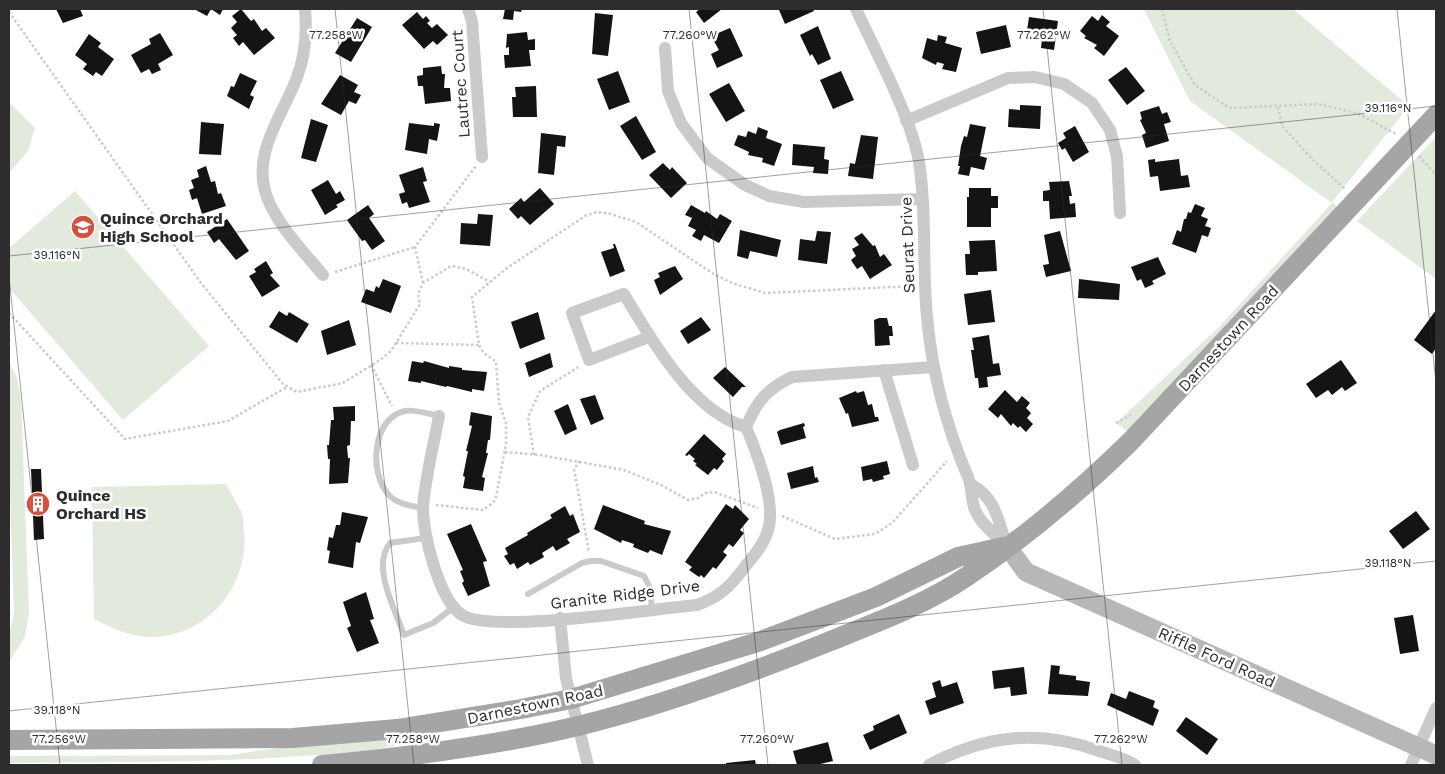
<svg xmlns="http://www.w3.org/2000/svg" width="1445" height="774" font-family="'Work Sans',sans-serif">
<style>
.green{fill:#e1eadc}
.building{fill:#141414}
.lines{fill:none;stroke-linecap:round;stroke-linejoin:round}
.path{stroke:#cacaca;stroke-width:2.5;stroke-dasharray:2.5 2.5;stroke-linecap:butt}
.lane{stroke:#cacaca;stroke-width:6}
.street{stroke:#cacaca;stroke-width:12}
.secondary{stroke:#b7b7b7;stroke-width:19}
.primary{stroke:#a5a5a5;stroke-width:20}
.ticks{fill:none;stroke:#2d2d2d;stroke-width:1;stroke-opacity:0.45}
.labels{text-anchor:middle;stroke-width:5;stroke-linejoin:round;paint-order:stroke}
.street-label{font-size:16px;fill:#2d2d2d;stroke:#fff}
.poi-label{font-size:16px;font-weight:bold;fill:#2d2d2d;stroke:#fff;text-anchor:start}
.ticks-label{font-size:12px;text-anchor:middle;fill:#2d2d2d;stroke:#fff;stroke-width:5;stroke-linejoin:round;paint-order:stroke}
</style>
<rect width="100%" height="100%" fill="#fff"/>
<path class="green" d="M1144 9H1293L1409 106 1332 202 1345 213 1135 437 1116 423 1219 327 1332 203 1190 101Z
M9 102 35 128 28 151 9 173Z
M1436 137V279L1357 221Z
M75 191 209 346 123 420 9 288V248Z
M9 362 17 377 21 400 29 612 25 637 9 662V634L14 613 9 463Z
M226 484C231 494 238 504 242 514 244 520 243 527 244 533 249 587 205 639 148 637 128 636 112 628 94 619L92 487Z
M428 734 429 739C404 743 379 750 354 752 239 763 124 762 9 763V756L230 755 276 748Z"/>
<path class="building" d="M56 9H80L83 16 63 23Z
M194 9H223L220 15 211 9 207 16Z
M241 9 251 21 254 19 262 31 266 28 275 38 254 55 243 42 239 46 233 38 237 35 231 28 237 22 232 16Z
M505 9H522L521 12 514 11 513 20 503 19Z
M700 9H722L704 23 696 12Z
M782 9H813L814 11 785 24 779 10Z
M417 12 423 19 426 16 430 21 427 23 432 28 437 24 448 35 437 45 433 41 424 49 402 25Z
M595 13 613 15 608 56 592 54Z
M1102 15 1110 22 1106 26 1119 36 1104 56 1094 48 1097 45 1084 38 1086 36 1080 31 1092 16 1098 21Z
M1029 17 1058 21 1054 50 1041 48 1042 39 1026 37Z
M357 18 372 27 351 62 335 53Z
M1006 25 1011 47 981 54 976 32Z
M818 26 831 59 818 65 812 54 810 56 800 35Z
M730 28 743 56 717 68 711 54 719 50 711 36Z
M527 32 528 40 535 39V50H529L531 66 505 68 504 55H509V47L506 48 507 34Z
M160 33 173 55 158 64 161 70 152 74 149 69 141 73 131 55 151 44 149 39Z
M89 34 101 43 98 47 114 59 102 76 96 72 93 76 83 69 87 64 75 55Z
M938 35 947 37 945 43 962 48 956 72 942 69 944 64 937 62 936 65 922 58 927 38 937 41Z
M441 66 442 74H445L444 88H450L451 101 425 104 423 86H418L417 76 423 75V68Z
M1126 67 1145 91 1127 105 1108 80Z
M618 71 630 102 609 110 597 79Z
M841 71 854 100 833 109 820 80Z
M240 73 257 81 250 95 254 97 249 109 227 96 231 86 234 87Z
M340 75 358 85 354 92 361 95 356 104 349 101 341 115 321 104Z
M729 83 745 111 726 122 709 94Z
M536 86 537 117H513L512 97H516L515 87Z
M1020 105 1041 106 1040 129 1008 127 1009 109 1020 110Z
M1159 106 1162 114 1167 112 1171 122 1164 124 1169 141 1146 148 1142 135 1146 133 1140 120 1142 119 1140 112Z
M636 116 656 152 642 160 620 126Z
M311 119 328 125 316 162 301 158Z
M201 122 224 124 221 155 199 154Z
M409 123 434 126V123L440 124 437 141 429 139 427 154 405 150Z
M970 124 986 127 980 156 987 158 984 170 971 167 969 176 958 174 960 166H958L961 146 964 136 967 137Z
M1075 126 1089 152 1073 162 1065 148 1062 150 1058 143 1066 138 1063 133Z
M758 127 768 131 766 138 782 144 774 166 762 162 763 158 748 155 749 152 734 145 738 135 746 137 748 131 756 134Z
M541 133 566 136 565 147 557 146 554 175 538 173Z
M861 135 878 137 873 179 848 176 850 163 855 164Z
M793 144 825 147 824 159 829 160 828 174 813 173 814 167 792 165Z
M1155 159V162L1179 159 1181 176 1188 175 1190 187 1160 191 1158 176 1150 177 1148 160Z
M663 163 670 170 672 167 687 183 671 198 649 175Z
M206 166 211 182 215 181 218 194 221 193 226 206 202 214 197 198 192 200 189 190 194 188 191 180 199 177 197 170Z
M423 167 427 181 423 182 430 202 409 208 407 202 402 204 399 194 405 192 399 175Z
M328 180 336 194 340 191 345 200 336 205 338 207 325 215 311 190Z
M1069 181 1072 196H1069L1070 204 1075 203 1076 217 1050 219 1049 201H1043V191L1050 190 1049 182Z
M540 188 554 204 530 225 521 216 518 219 509 209 521 198 524 202Z
M969 188H991V196H998V208H991V227H967V197H969Z
M1195 204 1205 208 1201 216 1208 219 1205 226 1211 228 1208 237 1202 235 1196 253 1172 244 1177 230 1181 232 1184 219H1186L1188 212 1191 213Z
M368 205 374 214 369 218 385 241 372 250 365 240 362 241 347 220Z
M691 205 705 213 706 211 717 219 720 214 732 221 719 243 704 235 701 241 692 236 696 230 688 226 692 218 685 215Z
M478 214 493 215 490 246 460 244 461 223 477 224Z
M227 219 249 251 236 260 219 239 214 243 207 232Z
M740 230 781 240 777 257 750 251 748 259 737 256Z
M817 231 831 232 827 264 798 260 800 239 815 241Z
M1060 231 1071 271 1046 277 1043 265 1049 264 1044 235Z
M862 233 873 246 875 245 880 257 884 254 892 265 870 279 862 266 857 269 851 260 856 256 852 249 859 245 854 238Z
M995 240 997 271 978 272V275H966L965 254H970L969 241Z
M613 244H615L625 271 610 277 601 252 614 248Z
M1158 257 1166 274 1152 281 1154 284 1145 288 1141 279 1137 281 1131 267Z
M266 261 273 273 270 275 280 286 262 297 249 276 256 272 254 269Z
M675 266 683 279 660 295 654 280 660 277 658 273Z
M383 279 401 286 391 313 361 302 366 289 374 292 376 286 379 288Z
M1079 279 1120 284 1119 300 1078 298Z
M991 290 995 322 968 325 964 294Z
M1436 310V348L1432 354 1414 340Z
M279 311 287 316 289 312 309 324 297 343 269 327Z
M538 312 545 339 520 349 511 322Z
M701 317 711 330 688 344 680 331Z
M879 318H887L889 326H892L893 336H889L890 345 875 346 874 320Z
M349 320 356 345 327 355 321 331Z
M989 335 993 364 999 363 1001 375 987 377 988 387 979 388 978 378H975L971 350H974L972 338Z
M550 353 553 367 529 377 525 363Z
M1341 360 1357 383 1345 391 1342 387 1332 395 1328 390 1316 398 1306 384Z
M412 361 423 363 424 361 449 368V366L462 368V370L487 372 484 391 472 389V392L447 386 446 387 421 381V383L408 381Z
M725 367 746 387H742L733 397 713 378Z
M1005 390 1017 402 1022 396 1030 403 1026 408 1031 413 1027 418 1033 424 1026 432 1020 426 1018 428 1013 423 1011 426 1001 414 998 418 988 409Z
M856 391 857 393 864 391 868 405 872 404 875 417H878L879 421 852 427 848 413 846 414 839 398Z
M595 395 604 419 591 425 580 399Z
M568 404 577 429 565 435 554 411Z
M355 406V421H351L350 445 347 446 348 458H350L348 483 329 484 330 459H328L327 445H329L331 420H334L333 407Z
M471 412 492 416 490 440H488L486 453H488L482 477 485 478 483 491 463 488 465 477 463 476 468 451H466L472 426 469 425Z
M804 423 805 426 803 427 806 438 781 445 777 432 780 430Z
M704 434 726 454 722 459 724 461 717 470 714 468 708 475 695 465 697 464 693 461 695 459 689 454 687 456 685 455Z
M887 461 890 474 883 476 884 479 873 482 872 479 863 481 861 467Z
M813 466 815 478 817 477 819 482 791 489 787 473Z
M31 469H41L44 539 34 540Z
M726 504 733 509 735 505 749 519 740 530 744 533 733 547 729 544 723 552 727 555 716 569 713 567 704 578 701 575 699 577 689 570 692 567 685 562Z
M603 505 645 521 644 524 671 531 662 555 650 550 648 553 633 547 634 544 622 540 621 543 594 529Z
M565 506 570 516 573 514 580 532 567 539 570 543 556 551 553 546 542 553 544 557 530 565 528 562 517 569 514 563 510 565 504 556 508 554 505 548 528 535 527 533 552 518 550 515Z
M1416 511 1430 529 1403 549 1389 531Z
M342 512 368 517 360 543 356 542 353 568 328 563 330 551 327 550 329 537 333 538 336 525H340Z
M471 524 487 561 483 562 490 586 468 596 462 583 464 581 460 571 463 570 447 534Z
M366 592 374 619 370 620 379 643 357 652 347 628 351 626 343 602Z
M1413 615 1419 651 1400 654 1394 618Z
M1051 665 1060 666 1059 674 1076 676V680L1090 682 1088 696 1048 694Z
M1024 667 1027 694 1011 696 1010 687 994 689 992 671Z
M940 680 942 687 957 682 964 703 930 715 925 701 936 697 932 683Z
M1129 691 1155 701 1153 707 1159 710 1153 726 1107 705 1111 693 1126 699Z
M899 714 907 733 870 750 863 735 874 730 873 726Z
M1186 717 1218 739 1207 755 1176 731Z
M828 742 833 761 816 765H797L793 751Z
M755 760 756 765H726V763Z"/>
<g class="lines">
<path class="path" d="M1162 9 1170 41 1195 85 1229 108 1318 104 1357 113 1396 134
M9 12 201 283 283 384 297 392 343 383 380 360 391 351 420 304 418 294 423 283 451 266 466 269 490 282
M1278 107 1282 126 1313 160 1345 189
M1419 156 1436 175
M335 272 415 247
M423 283 415 247 476 166
M9 313 125 439 228 421 287 387
M396 343 479 345
M371 365 392 406
M1116 423 1131 415
M505 452 540 455 624 470 661 485 688 500 698 498 705 493 714 492 758 508
M534 455 528 417 540 391 580 366
M580 461 574 469 589 552
M436 505 483 510 493 503 496 497 506 444V423L499 403 496 362 483 352 479 345 472 297 507 268 585 216 597 212 607 213 636 222 712 273 732 283 765 293 914 286
M782 516 835 539 875 534 892 523 947 461"/>
<path class="lane" d="M423 508C411 506 396 504 388 494 369 472 372 418 405 411 414 409 429 414 439 416
M425 538 390 543C371 567 395 608 404 635L433 623 454 607
M528 594 582 563 591 561H601L644 576 650 588 652 609"/>
<path class="street" d="M305 9C307 32 305 58 296 80 280 120 249 158 269 202 281 229 304 252 323 275
M468 9 472 21 482 157
M856 9C876 53 911 116 919 162 927 213 922 266 927 317 932 372 946 426 968 477 972 487 971 497 974 507 979 523 995 534 1007 546
M665 48 668 91 681 123 707 158 745 185 769 196 804 202 922 199
M906 121 1008 78 1035 77 1064 84 1092 103 1110 130 1117 156 1120 213
M649 337 589 360 572 313 624 294C651 339 692 412 746 427
M884 370 913 465
M439 416C434 443 424 483 423 509 423 535 440 604 464 616 496 633 652 609 697 605 719 597 730 587 744 568 752 558 763 546 767 533 778 506 757 453 746 427 757 401 767 389 792 377L934 367
M972 485C996 499 997 518 1006 543
M560 618 566 678 588 765
M929 765C985 735 1039 729 1099 751 1111 755 1124 758 1135 765
M1411 765 1436 708"/>
<path class="secondary" d="M1007 546 1026 572 1436 755"/>
<path class="primary" d="M9 740 293 738 397 729 521 709 571 699 758 642 876 597 958 557 1003 547
M322 765C408 757 494 746 578 726 664 705 746 675 828 642 875 623 927 604 969 575 1027 536 1081 490 1131 441L1436 115"/>
</g>
<path class="ticks" d="M335 9 414 765M689 9 768 765M1043 9 1122 765M1397 9 1436 383M9 256 1436 106M9 277 60 765M9 711 1436 561"/>
<defs>
<g id="school-disc" transform="scale(1.25)"><circle r="9.5" fill="#d7503c" stroke="#fff"/><path d="M0-5L7-2L0 1L-7-2ZM-4 1L0 2.5L4 1V4Q0 6-4 4Z" fill="#fff"/></g>
<g id="building-disc" transform="scale(1.25)"><circle r="9.5" fill="#d7503c" stroke="#fff"/><path d="M-4-6H4V6H1V3H-1V6H-4ZM-2.5-4.3h1.7v1.8h-1.7ZM.8-4.3h1.7v1.8H.8ZM-2.5-1h1.7V.8h-1.7ZM.8-1h1.7V.8H.8Z" fill="#fff"/></g>
</defs>
<g fill-rule="evenodd">
<use href="#school-disc" x="83" y="227"/>
<use href="#building-disc" x="38" y="504"/>
</g>
<g class="labels">
<g class="street-label">
<text transform="translate(460 84) rotate(-94)" y="6">Lautrec Court</text>
<text transform="translate(907 245) rotate(-92)" y="6">Seurat Drive</text>
<text transform="translate(1228 338) rotate(-47)" y="6">Darnestown Road</text>
<text transform="translate(625 594) rotate(-7)" y="6">Granite Ridge Drive</text>
<text transform="translate(1217 657) rotate(24)" y="6">Riffle Ford Road</text>
<text transform="translate(535 704) rotate(-12)" y="6">Darnestown Road</text>
</g>
<g class="poi-label">
<text x="100" y="224">Quince Orchard<tspan x="100" dy="18">High School</tspan></text>
<text x="56" y="501">Quince<tspan x="56" dy="18">Orchard HS</tspan></text>
</g>
</g>
<g class="ticks-label">
<text x="336" y="39">77.258°W</text>
<text x="690" y="39">77.260°W</text>
<text x="1044" y="39">77.262°W</text>
<text x="1388" y="112">39.116°N</text>
<text x="57" y="259">39.116°N</text>
<text x="1388" y="567">39.118°N</text>
<text x="57" y="714">39.118°N</text>
<text x="59" y="743">77.256°W</text>
<text x="413" y="743">77.258°W</text>
<text x="767" y="743">77.260°W</text>
<text x="1121" y="743">77.262°W</text>
</g>
<rect width="1445" height="774" fill="none" stroke="#2d2d2d" stroke-width="20"/>
</svg>
